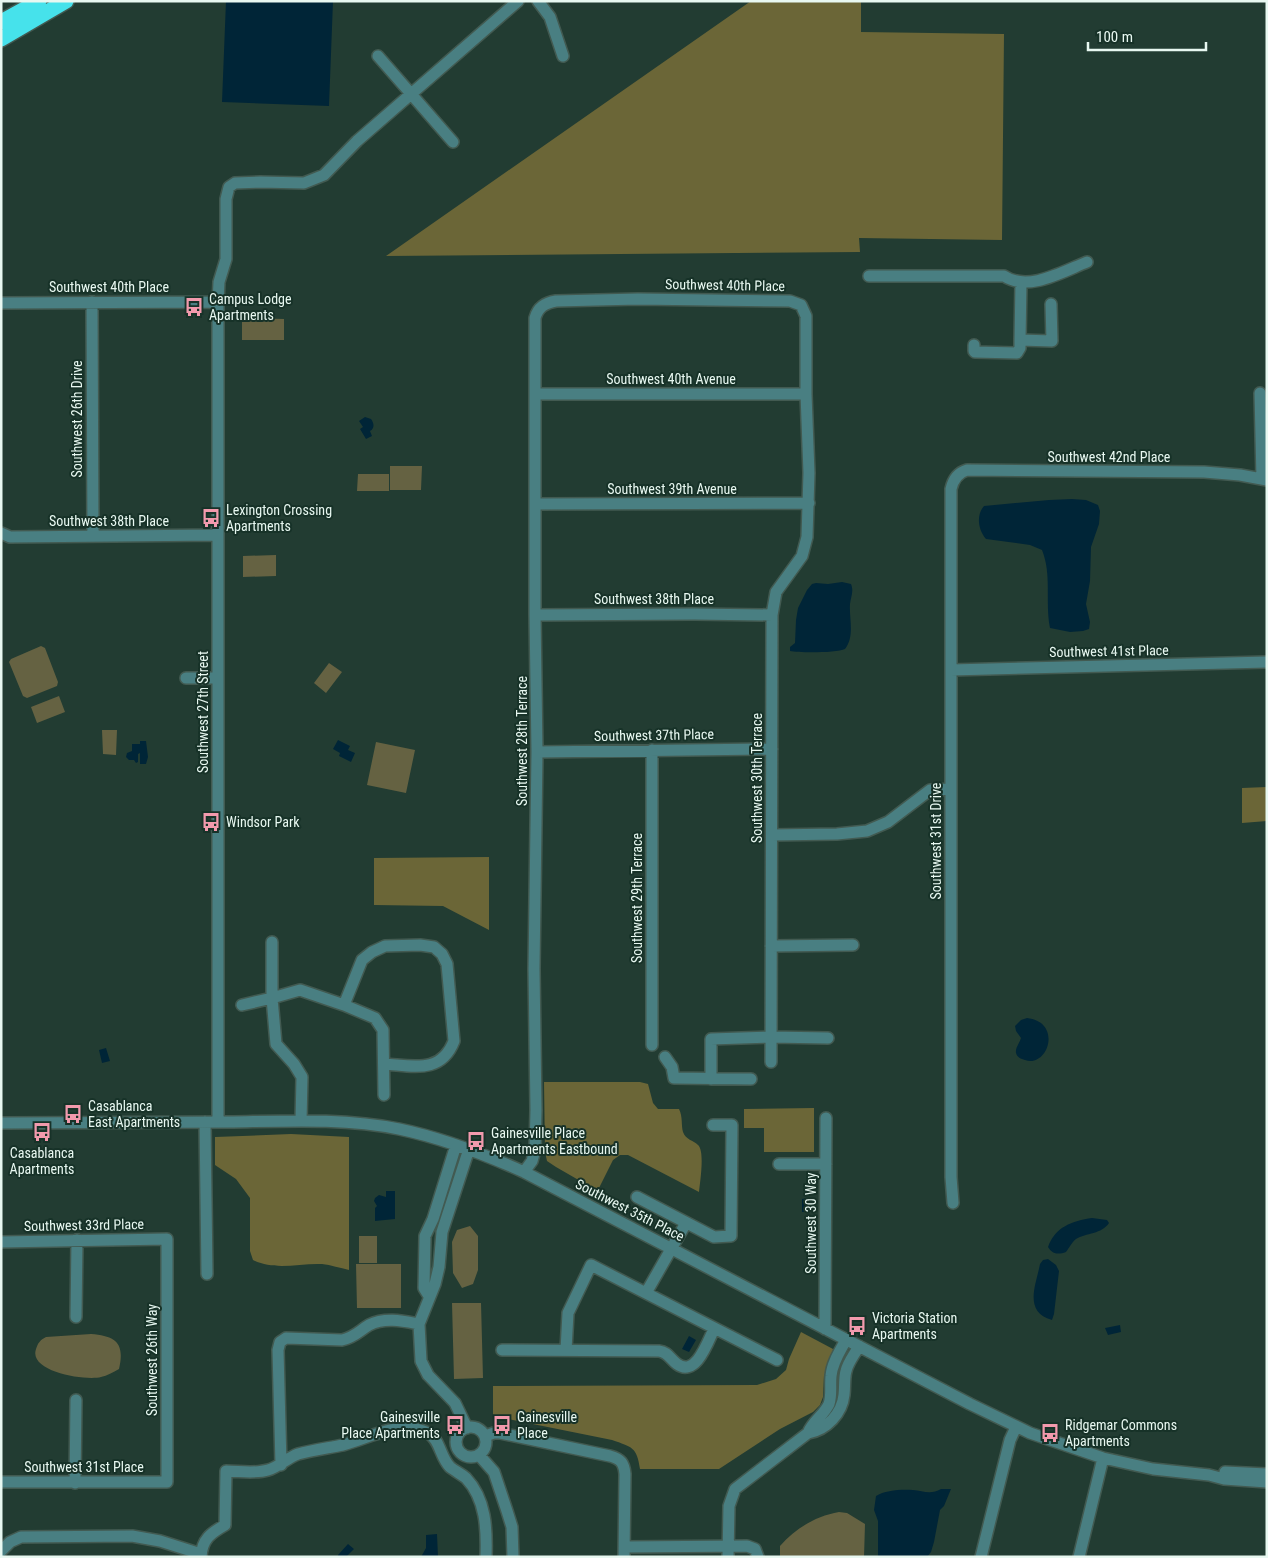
<svg xmlns="http://www.w3.org/2000/svg" width="1268" height="1558" font-family="'Roboto Condensed',sans-serif">
<style>
.green{fill:#656242}
.forest{fill:#6b6637}
.water{fill:#002537}
.lines{fill:none;stroke-linecap:round;stroke-linejoin:round}
.minor-casing{stroke:#425a51;stroke-width:14}
.highway-casing{stroke:#425a51;stroke-width:18}
.minor{stroke:#497f82;stroke-width:11}
.highway{stroke:#46e2eb;stroke-width:15}
.labels{text-anchor:middle;stroke-width:4;stroke-linejoin:round;paint-order:stroke}
.street-label{font-size:14px;fill:#e8f8f1;stroke:#173228}
.poi-label{font-size:14px;fill:#e8f8f1;stroke:#173228;text-anchor:start}
</style>
<rect width="100%" height="100%" fill="#223c32"/>
<path class="green" d="M242 318 284 319V340H242Z
M390 466H422L421 490H390Z
M358 474H389V491H357Z
M276 555V576L243 577V556Z
M41 646 45 648 58 682 57 686 27 698 23 696 9 662 11 659Z
M329 663 342 672 326 693 314 683Z
M59 696 65 712 37 723 31 707Z
M102 730H117L116 755 103 754Z
M376 742 415 750 406 793 367 785Z
M470 1226 478 1236V1270L473 1284 462 1288 453 1273 452 1242 457 1230Z
M359 1236H377V1263H359Z
M356 1264H401V1308H357Z
M452 1303H481L483 1378 454 1379Z
M91 1334C116 1336 125 1343 119 1369 113 1372 107 1376 101 1377 86 1381 28 1372 36 1349 38 1343 40 1340 46 1337Z
M839 1512 847 1513 865 1524 864 1557H780V1546C796 1528 816 1516 839 1512Z"/>
<path class="forest" d="M751 1H861V32L1004 34 1002 240 859 238 860 252 386 256Z
M1267 787V821L1242 823V788Z
M489 857V930L443 906 374 905V858Z
M544 1082H640L648 1084 653 1103 658 1109H679C683 1117 681 1125 683 1132 686 1140 693 1140 698 1145 705 1151 700 1182 699 1192L628 1155H620L613 1160 597 1192 582 1182 556 1167 547 1161 545 1152Z
M814 1108V1152H764V1128H744V1109Z
M291 1134 349 1137V1270C340 1268 331 1265 322 1264 299 1263 275 1271 253 1260L250 1251V1198L236 1179 215 1165V1137Z
M801 1332 833 1349 832 1359 824 1376 823 1397 820 1405 813 1412 780 1429 719 1469H640C637 1447 632 1447 612 1440L493 1416V1386L757 1385 776 1379 786 1370 789 1359Z"/>
<path class="water" d="M226 1H333L329 106 222 102Z
M365 417 371 419C374 423 375 428 370 431L372 436 366 439 360 429 363 427 359 421Z
M1072 499 1086 500 1098 505 1100 511 1099 524 1091 547 1090 581 1086 604 1090 622 1089 629 1083 631 1070 632 1050 628C1045 600 1052 575 1042 550L1030 545 986 539C978 530 976 515 984 506L1049 500Z
M842 582 851 584C854 591 851 596 850 604 849 619 855 636 845 649 837 653 799 653 790 651V647L795 643 796 620 798 608 807 590 812 584 816 583 828 584Z
M338 740 350 746 348 750 355 753 351 762 339 756 340 753 333 749Z
M140 741H146L148 757 146 764H140V753L138 754V762L136 763 134 760H129L126 757 127 753 132 751V744H140Z
M1027 1018C1063 1022 1048 1068 1025 1060 1021 1059 1017 1057 1016 1053 1015 1048 1020 1042 1021 1038L1016 1031 1015 1026 1021 1020Z
M106 1048 110 1061 102 1063 99 1050Z
M386 1191H395V1219L375 1221V1208L377 1206 374 1201 375 1198 379 1195 386 1197Z
M809 1198V1212H802V1199Z
M1092 1218 1107 1220 1109 1223C1102 1234 1086 1233 1076 1239 1072 1242 1069 1248 1066 1252 1058 1255 1052 1254 1048 1247 1055 1227 1072 1221 1092 1218Z
M1048 1259 1056 1265 1059 1271 1054 1314 1052 1320C1023 1312 1036 1285 1040 1264L1043 1260Z
M1120 1325 1121 1332 1108 1335 1105 1328Z
M689 1336 696 1340 689 1352 682 1349Z
M941 1489H951L944 1506 940 1510 934 1542 931 1552 927 1557H878V1521L874 1510 876 1496C885 1490 902 1489 913 1490 923 1491 931 1495 941 1489Z
M437 1534 438 1557H421L426 1548V1535Z
M348 1544 354 1549 346 1557H338V1555Z"/>
<g class="lines">
<g class="minor-casing">
<path id="minor" d="M538 1 550 17 563 56
M378 56 453 142
M869 276H1004C1028 292 1062 272 1087 262
M1021 282 1020 340 1052 341 1051 304
M92 302 93 536
M1 303 218 302
M974 345V351L975 352 1017 353 1020 348V340
M1260 393 1262 479
M535 394H806
M537 504 809 503
M1 533 10 537 218 535
M535 615 694 614 772 615
M951 670 1267 662
M186 678H218
M652 750V1045
M537 752 772 749
M772 835 837 834 867 831 888 822 930 790 951 789
M771 946 853 945
M242 1005 272 998V942
M344 1005 362 960 372 952 385 946 420 945 434 947 442 954 447 964 454 1041C441 1074 414 1066 385 1064
M665 1057 672 1067 674 1078 751 1079
M711 1079V1039L771 1037 828 1038
M301 1121 302 1077 294 1064 276 1044 272 998 300 990 344 1005 375 1018 383 1030 384 1095
M205 1122 207 1274
M218 1122V302L219 282 226 259V199L229 187 235 183 260 182 304 183 324 175 357 141 518 1
M1 1123C78 1122 155 1122 233 1122 287 1121 345 1118 399 1129 442 1138 484 1154 524 1172L970 1404 1030 1433 1103 1458 1153 1469 1209 1475 1224 1479 1267 1482
M779 1164H826
M524 1172 532 1161 535 1150 536 1110 534 969 537 752 535 615V318C538 307 545 303 556 301L638 299 790 301 801 305 806 316V394L809 473 807 537 802 556 776 592 772 615 771 1062
M637 1197 714 1237 731 1236 732 1125H713
M953 1203 951 1177V489C953 480 957 473 967 470L1204 472 1240 475 1267 480
M1 1242 167 1239V1482H1
M646 1293 686 1223
M429 1296 424 1288 425 1236 433 1219 456 1145
M76 1317 77 1240
M825 1329 826 1118
M502 1350 659 1351C668 1352 670 1359 677 1364 696 1378 708 1341 714 1329
M566 1350 568 1313 591 1265 777 1360
M456 1442a15 15 0 1 1 30 0a15 15 0 1 1-30 0Z
M467 1428 455 1403 428 1375 421 1361 419 1324 435 1284 439 1267 442 1232 469 1149
M808 1433C813 1421 824 1415 829 1404 832 1395 830 1386 831 1376 832 1363 840 1351 846 1340
M485 1436 494 1433H500L610 1456C621 1459 624 1463 625 1474L624 1557
M479 1455 494 1472 507 1511 512 1527 513 1557
M281 1465 278 1350 280 1342 286 1338 342 1340C355 1337 359 1331 369 1325 385 1317 403 1321 419 1324
M1225 1472 1267 1474
M75 1483 76 1400
M624 1547 747 1546 755 1549 758 1557
M1 1551 10 1542 21 1537 132 1536 160 1541 201 1554
M201 1557C202 1539 211 1533 225 1525L226 1471C239 1471 255 1474 268 1470 279 1467 287 1458 298 1454 312 1450 328 1448 343 1445 369 1438 401 1419 428 1433 440 1439 440 1457 450 1467 455 1471 461 1474 466 1478 486 1499 487 1529 486 1557
M728 1557 729 1506 735 1489 808 1433C827 1430 842 1413 844 1395 845 1387 844 1378 846 1371 848 1362 855 1354 859 1346
M981 1557 1010 1440 1016 1427
M1079 1557 1103 1458"/>
</g>
<g class="highway-casing">
<path id="highway" d="M1 22 39 1
M1 39 66 1"/>
</g>
<use href="#minor" class="minor"/>
<use href="#highway" class="highway"/>
</g>
<defs>
<g id="bus-bare" transform="scale(1.5)"><path d="M-5-6H5V4H4V6H2V4H-2V6H-4V4H-5ZM-3.5-4V0h7V-4ZM-3.5 1.2v1.5H-2V1.2ZM2 1.2v1.5H3.5V1.2Z" fill="#f29aad" stroke="#173228" stroke-width="2.5" paint-order="stroke"/></g>
</defs>
<g fill-rule="evenodd">
<use href="#bus-bare" x="194" y="307"/>
<use href="#bus-bare" x="211" y="518"/>
<use href="#bus-bare" x="211" y="822"/>
<use href="#bus-bare" x="73" y="1114"/>
<use href="#bus-bare" x="42" y="1132"/>
<use href="#bus-bare" x="476" y="1141"/>
<use href="#bus-bare" x="857" y="1326"/>
<use href="#bus-bare" x="455" y="1425"/>
<use href="#bus-bare" x="502" y="1425"/>
<use href="#bus-bare" x="1050" y="1433"/>
</g>
<g class="labels">
<g class="street-label">
<text transform="translate(725 285) rotate(1)" y="5">Southwest 40th Place</text>
<text x="109" y="292">Southwest 40th Place</text>
<text x="671" y="384">Southwest 40th Avenue</text>
<text transform="translate(77 419) rotate(-90)" y="5">Southwest 26th Drive</text>
<text x="1109" y="462">Southwest 42nd Place</text>
<text x="672" y="494">Southwest 39th Avenue</text>
<text x="109" y="526">Southwest 38th Place</text>
<text x="654" y="604">Southwest 38th Place</text>
<text transform="translate(1109 651) rotate(-1)" y="5">Southwest 41st Place</text>
<text transform="translate(203 712) rotate(-90)" y="5">Southwest 27th Street</text>
<text transform="translate(654 735) rotate(-1)" y="5">Southwest 37th Place</text>
<text transform="translate(522 741) rotate(-90)" y="5">Southwest 28th Terrace</text>
<text transform="translate(757 778) rotate(-90)" y="5">Southwest 30th Terrace</text>
<text transform="translate(936 841) rotate(-90)" y="5">Southwest 31st Drive</text>
<text transform="translate(637 898) rotate(-90)" y="5">Southwest 29th Terrace</text>
<text transform="translate(630 1210) rotate(27)" y="5">Southwest 35th Place</text>
<text transform="translate(811 1223) rotate(-90)" y="5">Southwest 30 Way</text>
<text transform="translate(84 1225) rotate(-1)" y="5">Southwest 33rd Place</text>
<text transform="translate(152 1360) rotate(-90)" y="5">Southwest 26th Way</text>
<text x="84" y="1472">Southwest 31st Place</text>
</g>
<g class="poi-label">
<text x="209" y="304">Campus Lodge<tspan x="209" dy="16">Apartments</tspan></text>
<text x="226" y="515">Lexington Crossing<tspan x="226" dy="16">Apartments</tspan></text>
<text x="226" y="827">Windsor Park</text>
<text x="88" y="1111">Casablanca<tspan x="88" dy="16">East Apartments</tspan></text>
<text x="491" y="1138">Gainesville Place<tspan x="491" dy="16">Apartments Eastbound</tspan></text>
<text x="42" y="1158" text-anchor="middle">Casablanca<tspan x="42" dy="16">Apartments</tspan></text>
<text x="872" y="1323">Victoria Station<tspan x="872" dy="16">Apartments</tspan></text>
<text x="440" y="1422" text-anchor="end">Gainesville<tspan x="440" dy="16">Place Apartments</tspan></text>
<text x="517" y="1422">Gainesville<tspan x="517" dy="16">Place</tspan></text>
<text x="1065" y="1430">Ridgemar Commons<tspan x="1065" dy="16">Apartments</tspan></text>
</g>
</g>
<rect width="1268" height="1558" fill="none" stroke="#e8f8f1" stroke-width="5"/>
<path d="M1088 42v8h118v-8" fill="none" stroke="#e8f8f1" stroke-width="2.5"/>
<text x="1096" y="42" font-size="15" fill="#e8f8f1" stroke="#173228" stroke-width="4" paint-order="stroke">100 m</text>
</svg>
